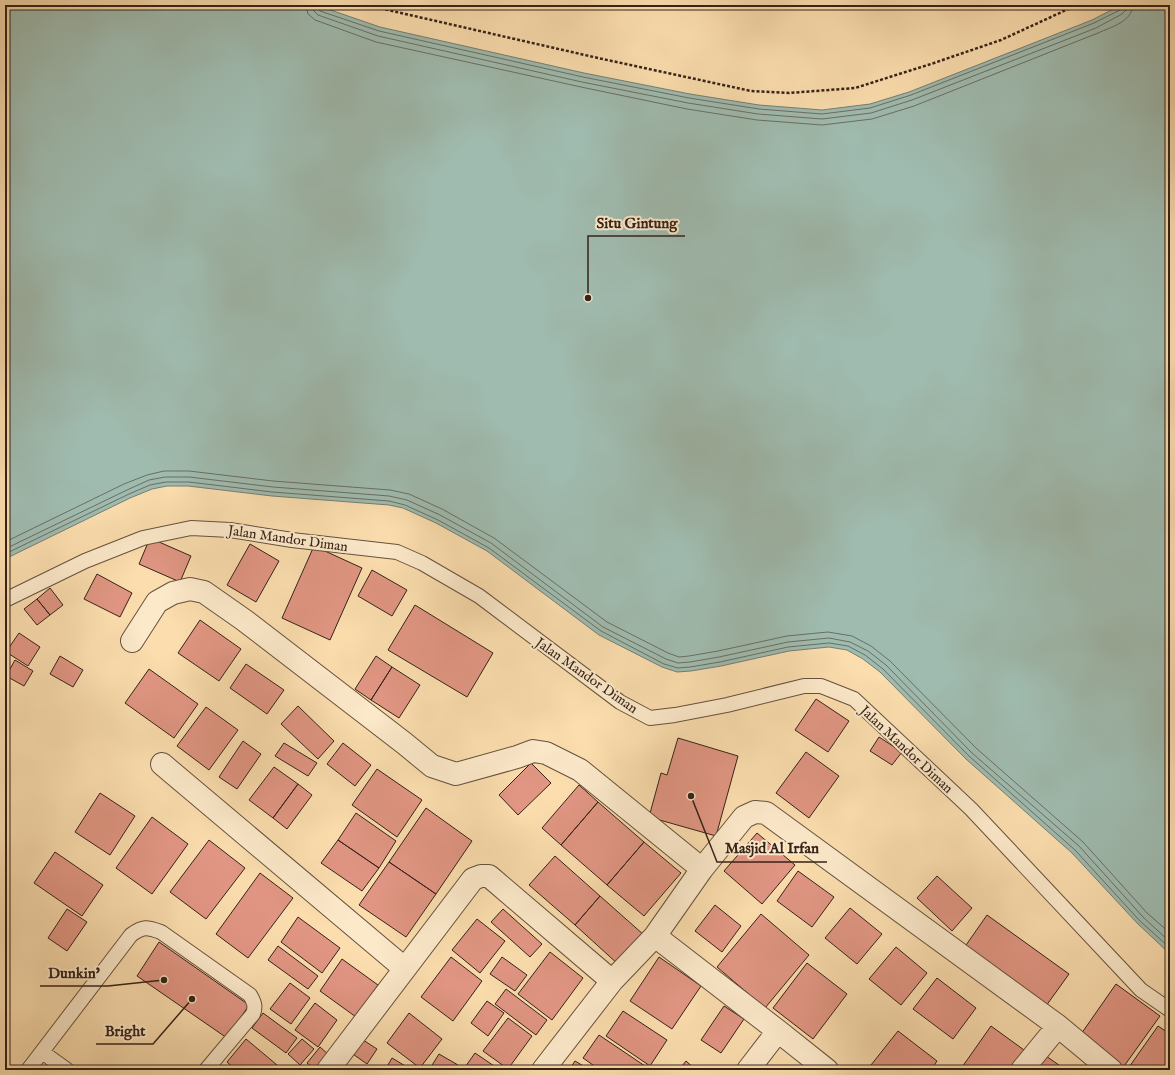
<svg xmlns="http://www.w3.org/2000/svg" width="1175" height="1075" font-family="'IM FELL English',serif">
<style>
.water{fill:#9fbbaf;stroke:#757e73}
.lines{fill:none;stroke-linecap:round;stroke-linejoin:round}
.shore{stroke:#6a6e64;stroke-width:1}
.building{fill:#e19683;stroke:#352218}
.lane-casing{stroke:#66513e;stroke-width:16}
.street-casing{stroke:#66513e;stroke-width:24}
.path{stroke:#352218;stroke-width:2.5;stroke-dasharray:3 2;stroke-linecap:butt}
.lane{stroke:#fce9ca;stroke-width:14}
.street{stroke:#fce9ca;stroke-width:22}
.labels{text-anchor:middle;stroke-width:4;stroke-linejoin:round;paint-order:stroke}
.street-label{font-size:14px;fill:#352218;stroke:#fce9ca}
.leader{fill:none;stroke:#352218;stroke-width:1.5}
.callout-dot{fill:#352218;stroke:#fce9ca;stroke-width:1.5}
.callout-label{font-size:15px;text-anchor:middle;font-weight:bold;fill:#352218;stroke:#fce9ca;stroke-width:4;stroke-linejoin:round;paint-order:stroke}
</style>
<rect width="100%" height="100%" fill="#fbddae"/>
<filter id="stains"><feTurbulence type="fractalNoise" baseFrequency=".005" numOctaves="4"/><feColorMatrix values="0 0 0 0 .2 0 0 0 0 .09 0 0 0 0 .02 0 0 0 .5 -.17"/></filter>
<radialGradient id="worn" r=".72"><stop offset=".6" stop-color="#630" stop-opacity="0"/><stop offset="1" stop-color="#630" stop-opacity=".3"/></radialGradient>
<path class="water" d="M5 5H316L380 27 584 73 690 94 759 105 822 110 870 104 909 92 1092 20 1121 5H1170V954L1137 923 1072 853 966 759 880 672 863 659 847 650 829 647 789 651 721 666 691 671 677 672 662 667 599 635 487 551 436 523 403 508 389 505 272 496 188 486H167L152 489 130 498 5 559Z"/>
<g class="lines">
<path class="shore" d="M306 5 308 14 315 20 376 42 581 87 687 109 757 120 822 125 872 119 914 106 1098 33C1111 27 1132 22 1133 5
M312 5 314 11 318 15 378 36 582 82 688 103 758 114 822 119 871 113 912 100 1096 28 1122 14 1126 10 1127 5
M317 5 318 8 320 11 379 31 583 77 689 98 759 109 822 114 870 108 911 95 1094 23 1120 10 1122 5
M5 542 124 484 147 475 164 471H189L273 481 390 490 409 494 442 509 494 538 607 622 668 653 679 657 689 656 718 651 787 636 828 632 852 636 871 646 890 661 976 748 1083 842 1147 913 1170 933
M5 549 127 490 149 480 165 477H189L273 487 389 496 407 500 440 515 491 543 603 627 666 659 678 663 690 662 719 657 788 642 829 638 850 642 868 651 886 665 972 753 1079 846 1143 917 1170 942
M5 554 129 494 150 485 166 482H189L272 492 389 501 405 505 438 520 489 548 601 631 664 664 678 668 690 667 720 662 788 647 829 643 848 646 865 655 883 669 969 756 1075 850 1140 921 1170 948"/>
</g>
<path class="building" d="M150 538 191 556 180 582 139 564Z
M250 544 279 561 256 602 227 585Z
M314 546 362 568 330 640 282 618Z
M372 570 407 590 392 616 358 596Z
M97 574 132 593 120 617 84 599Z
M50 588 63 605 50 615 37 599Z
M37 599 50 615 37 625 24 609Z
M415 605 493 653 467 697 388 650Z
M200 620 241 649 219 681 178 653Z
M19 633 40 647 28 666 6 652Z
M60 656 83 670 73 687 50 674Z
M376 656 392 667 371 700 355 689Z
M15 660 33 671 24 686 6 676Z
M246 664 284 690 267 714 230 688Z
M392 667 420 685 399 718 371 700Z
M149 669 198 704 174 738 125 703Z
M816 699 849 721 828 752 795 730Z
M298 706 334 741 318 759 281 724Z
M206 707 238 730 209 770 177 746Z
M879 737 902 752 892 765 870 751Z
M678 738 738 756 716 836 649 817 661 773 667 775Z
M243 741 261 754 237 789 219 777Z
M284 743 317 763 308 776 275 756Z
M343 743 371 765 355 786 327 764Z
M806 752 839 776 809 818 776 793Z
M531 763 551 783 518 815 499 795Z
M274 767 298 784 273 818 249 800Z
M377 769 422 800 397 837 352 805Z
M298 784 312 795 287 829 273 818Z
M579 785 598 802 561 845 542 828Z
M100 793 135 816 110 855 75 832Z
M598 802 644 842 607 885 561 845Z
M426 808 472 841 436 894 389 862Z
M356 813 396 841 379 868 338 840Z
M152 817 188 844 152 894 116 868Z
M757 833 795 865 762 904 724 871Z
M209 840 245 868 206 919 170 892Z
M338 840 379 868 362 891 321 863Z
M644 842 681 873 644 916 607 885Z
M55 852 103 885 82 916 34 883Z
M555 856 600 896 575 925 529 885Z
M389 862 436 894 406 937 359 905Z
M798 871 834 897 812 927 777 901Z
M260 873 293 898 248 958 216 934Z
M937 876 972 908 952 931 917 898Z
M600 896 644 935 619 965 575 925Z
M715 905 741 926 722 952 695 931Z
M850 908 882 934 857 964 825 938Z
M67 909 87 922 67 951 48 938Z
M503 909 542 944 530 957 491 922Z
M761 914 809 955 765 1008 717 967Z
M987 915 1069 974 1046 1006 964 948Z
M298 917 340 948 322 973 281 942Z
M477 919 505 941 480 973 452 950Z
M159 942 249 1005 227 1038 137 976Z
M278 946 318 976 308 989 268 960Z
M896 947 927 973 901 1005 869 979Z
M550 952 583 978 552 1020 518 994Z
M451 957 482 981 453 1021 421 997Z
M502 957 527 975 515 991 490 974Z
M659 957 701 986 672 1029 630 1001Z
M342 959 378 985 356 1017 320 991Z
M807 963 847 994 813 1039 773 1008Z
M937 978 976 1008 953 1039 913 1009Z
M290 983 310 998 291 1024 270 1009Z
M1116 984 1160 1016 1122 1069 1079 1037Z
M506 989 547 1020 536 1035 495 1004Z
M487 1001 504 1013 488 1036 471 1023Z
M315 1003 337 1020 318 1047 295 1030Z
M724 1006 744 1019 721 1053 701 1040Z
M623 1011 667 1040 650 1066 606 1036Z
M263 1013 297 1038 286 1053 252 1028Z
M409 1013 442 1039 420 1068 387 1043Z
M508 1018 532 1036 508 1069 483 1051Z
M991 1026 1024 1050 1010 1070H960Z
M1158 1026 1170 1034V1070H1127Z
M898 1031 937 1061 931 1070H867Z
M599 1035 645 1066 642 1070H600L583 1058Z
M360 1038 377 1049 367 1064 350 1052Z
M246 1039 283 1070H236L227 1062Z
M302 1039 314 1049 300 1065 288 1054Z
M320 1047 329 1055 315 1070 307 1063Z
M475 1053 500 1070H463Z
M439 1054 458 1065 455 1070H429Z
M1046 1056 1066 1070H1037Z
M392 1058 412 1070H385Z
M575 1061 590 1070H569Z
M686 1061 696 1070H679Z"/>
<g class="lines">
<g class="lane-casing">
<path id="lane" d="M5 600 85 561 143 538 191 528 230 530 292 540 397 552 422 563 479 596 620 702 650 718 675 715 727 705 804 686H821L854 699 971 809 1141 990 1170 1010
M42 1052 67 1070
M28 1070 131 935C143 926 147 927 161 932L250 995C254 1002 256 1006 253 1014L206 1070"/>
</g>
<g class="street-casing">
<path id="street" d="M132 641 157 602 173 593 190 589 204 592 244 620 404 743 432 766 456 774 517 757 533 751 546 753 580 770 702 869
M162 764 404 968
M655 936 778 1031 827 1070
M328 1070 473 879 481 876H489L612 981
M543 1070 612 981 655 936 702 869 744 817 755 812 766 813 1058 1026 1111 1070
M748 1070 778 1031
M1022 1070 1058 1026"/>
</g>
<path class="path" d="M366 5 598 58 751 91 789 93 855 88 934 63 1001 40 1077 5"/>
<use href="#lane" class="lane"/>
<use href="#street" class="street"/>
</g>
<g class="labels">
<g class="street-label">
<text transform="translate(288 538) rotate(8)" y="5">Jalan Mandor Diman</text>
<text transform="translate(587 675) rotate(35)" y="5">Jalan Mandor Diman</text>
<text transform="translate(907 749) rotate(43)" y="5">Jalan Mandor Diman</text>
</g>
</g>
<path class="leader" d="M588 298L588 236H685M691 796L717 862H827M164 980L108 986H40M192 999L153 1044H96"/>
<g class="callout-dot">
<circle cx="588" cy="298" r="4"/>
<circle cx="691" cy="796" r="4"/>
<circle cx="164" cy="980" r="4"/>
<circle cx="192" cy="999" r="4"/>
</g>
<g class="callout-label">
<text x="637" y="228">Situ Gintung</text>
<text x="772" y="853">Masjid Al Irfan</text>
<text x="74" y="978">Dunkin'</text>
<text x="125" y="1036">Bright</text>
</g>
<rect width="1175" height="1075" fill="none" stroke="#fbddae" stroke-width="20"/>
<rect x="6" y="6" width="1163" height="1063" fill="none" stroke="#352218" stroke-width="2"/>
<rect x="10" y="10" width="1155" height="1055" fill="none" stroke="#352218"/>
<rect width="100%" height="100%" filter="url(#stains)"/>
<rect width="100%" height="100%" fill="url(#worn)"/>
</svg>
